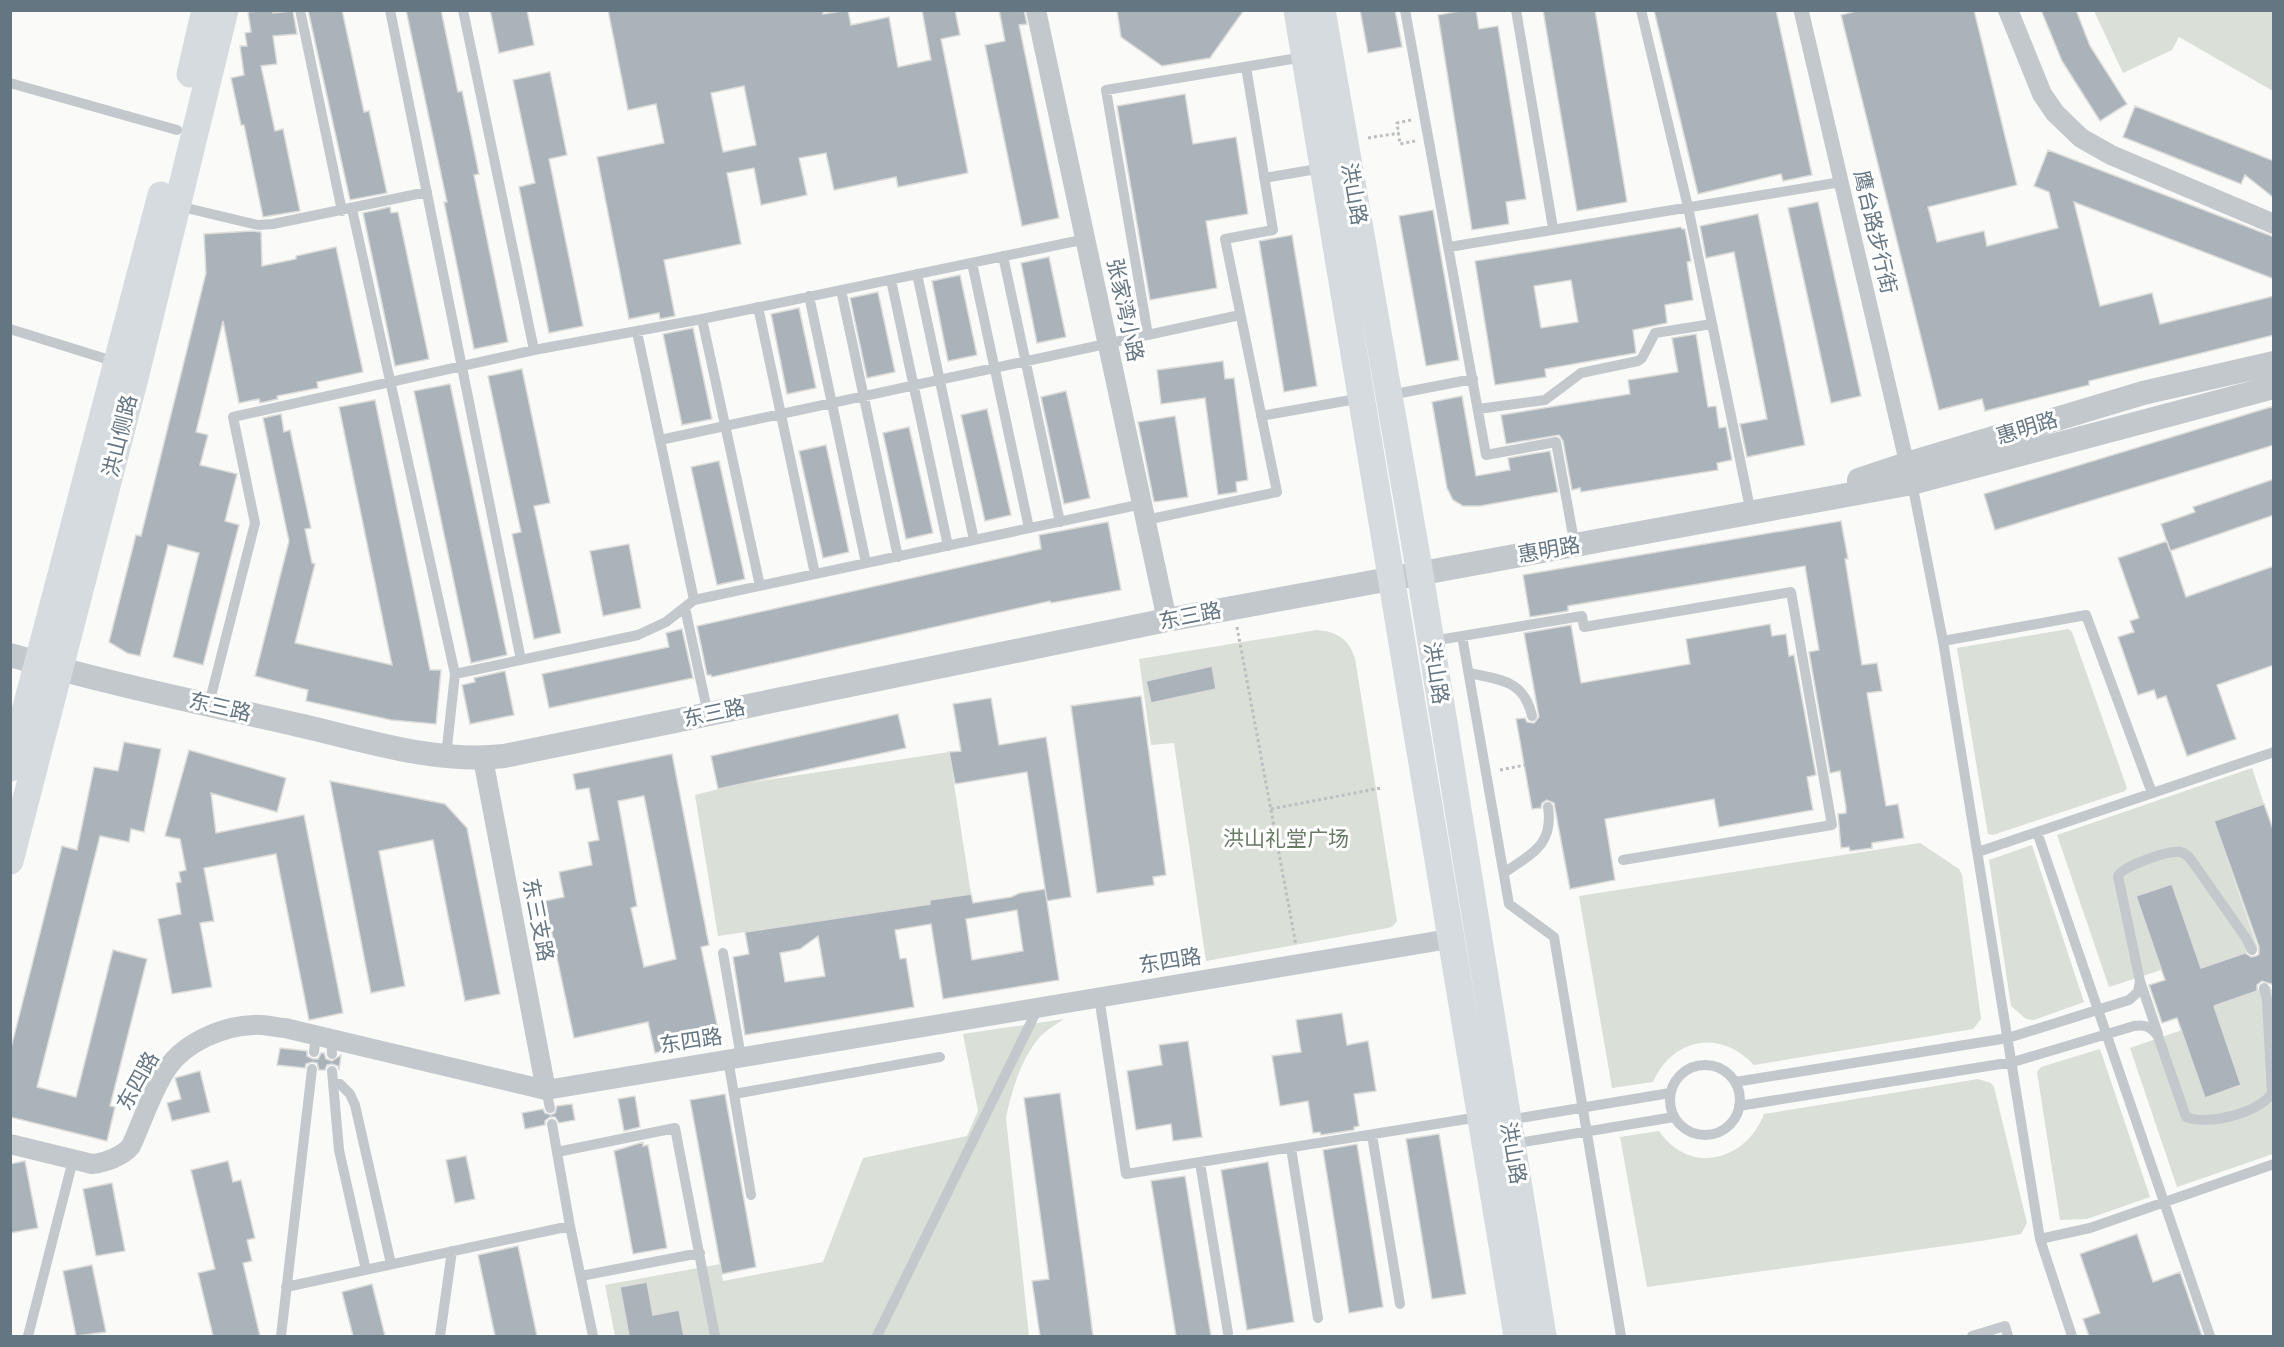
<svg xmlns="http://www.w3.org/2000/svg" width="2284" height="1347" font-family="Raleway,'Noto Sans SC',sans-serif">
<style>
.green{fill:#dadfd7}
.building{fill:#aab3b9;stroke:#dcdcda;stroke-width:1.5;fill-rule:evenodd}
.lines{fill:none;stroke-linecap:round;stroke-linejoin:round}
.path{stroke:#bbbfc2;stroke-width:3;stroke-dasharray:3 3;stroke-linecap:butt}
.service{stroke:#c3c8cc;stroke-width:10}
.pedestrian{stroke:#c3c8cc;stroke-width:15}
.minor{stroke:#c3c8cc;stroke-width:20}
.tertiary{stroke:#c3c8cc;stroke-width:24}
.secondary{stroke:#d6dbdf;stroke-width:27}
.labels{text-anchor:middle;stroke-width:6;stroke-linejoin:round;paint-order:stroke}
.street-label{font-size:21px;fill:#657683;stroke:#fff}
.park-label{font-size:21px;fill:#687a64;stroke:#fff}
</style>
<rect width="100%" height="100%" fill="#fafaf8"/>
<path class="green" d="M2094 11H2273V91L2179 37 2172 50 2123 73Z
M2068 629 2072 632 2127 788 2125 791 1993 835 1988 834 1957 648Z
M1317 630C1337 632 1348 638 1355 658L1397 921 1393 926 1388 928 1206 961 1174 743 1151 745 1139 659Z
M949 752 971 894 930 900 931 909 906 908 718 936 695 795 734 785Z
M2252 768 2264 804 2214 822 2258 949 2221 961 2204 977 2171 884 2136 896 2161 970 2109 987 2057 835Z
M1920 843 1959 869 1962 875 1981 1019 1973 1029 1754 1065C1721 1029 1673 1037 1653 1082L1612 1088 1579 896Z
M2032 845 2084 1002 2034 1020 2026 1019 2011 1006 1989 860Z
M2270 986 2274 995 2273 1154 2177 1187 2130 1048 2182 1030 2205 1098 2241 1086 2211 999 2234 998Z
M1064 1019C1055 1025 1045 1031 1038 1039 1021 1060 1011 1092 1006 1118L1029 1336H615L605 1285 720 1264 723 1281 823 1262 863 1158 967 1136 978 1111 963 1034Z
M2100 1049 2150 1197 2087 1219 2060 1220 2037 1072 2041 1067Z
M1978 1079 1991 1083 1994 1087 2027 1223 2021 1234 1981 1241 1647 1287 1620 1137 1659 1131C1690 1176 1746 1161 1764 1114Z"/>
<path class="building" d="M273 10V13L293 11 297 34 273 36 277 64 261 66 275 131 283 129 300 211 263 217 244 125H241L231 78 244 75 240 46H247L245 33 251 32 248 12Z
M308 10H342L364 112 369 111 387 193 350 200Z
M406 10H441L458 92 462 91 479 174 474 175 508 342 474 349 444 202H447Z
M490 10H527L534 45 499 53Z
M608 10H823V14L848 10 851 25 889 17 898 67 931 60 922 10H955L960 35 941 39 968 173 898 187 896 177 834 190 826 153 799 158 807 195 761 205 754 168 727 173 741 244 664 260 675 316 660 319 659 313 629 319 597 157 664 143 656 104 628 110ZM744 86 756 145 723 152 711 93Z
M999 10H1024L1027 24 1019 25 1059 218 1022 226 985 45 1005 41Z
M1117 10H1244L1210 58 1162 66 1121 37Z
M1360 10H1395L1402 47 1368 53Z
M1465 10H1476L1479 29 1498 26 1526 199 1506 202 1509 224 1472 230 1438 15Z
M1543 10H1595L1627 202 1577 211Z
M1654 10H1776L1812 175 1783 181 1781 174 1698 194Z
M1860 10H1974L2017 185 1928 207 1937 242 1984 231 1987 246 2058 228 2049 192 2034 186 2048 150 2274 237V279L2074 202 2100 306 2152 293 2160 324 2274 296V335L2089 381V385L1985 411 1982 399 1939 410 1841 15Z
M2041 10H2076L2090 46 2127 104 2100 121 2062 61Z
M550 72 567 155 549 159 583 326 549 333 519 187 535 183 513 80Z
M1185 94 1193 144 1236 137 1248 214 1206 221 1217 288 1150 300 1117 106Z
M2135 106 2274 161V198L2245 175 2241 184 2123 137Z
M1818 202 1861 396 1831 403 1788 208Z
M390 207 391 213 398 212 429 359 395 366 363 213Z
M1433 210 1459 360 1426 366 1399 216Z
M1758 214 1805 445 1747 457 1740 424 1767 419 1734 252 1706 258 1700 226Z
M1681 227 1682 229H1685L1691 261 1687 262 1693 300 1665 305 1667 323 1633 330 1636 353 1545 369 1546 377 1495 385 1475 261ZM1571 280 1578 322 1541 328 1534 286Z
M252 231 261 232 262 266 296 259V256L336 247 363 372 317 382 318 388 277 396 278 399 260 403 259 399 239 403 223 321 196 432 208 435 200 465 237 474 225 521 239 525 203 665 173 657 199 553 168 545 140 656 127 653 109 642 136 535 141 536 206 273 204 234Z
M1292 235 1317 386 1284 392 1259 241Z
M1049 257 1066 337 1037 343 1021 263Z
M960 275 977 355 948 361 932 281Z
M878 292 895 372 867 378 850 298Z
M799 308 816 388 787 394 771 314Z
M693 328 712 419 682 425 663 334Z
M1696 334 1708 407 1716 406 1719 428 1726 427 1732 460 1717 463 1718 470 1581 492 1580 488 1572 490 1563 441 1559 435 1506 444 1501 415 1630 394 1628 380 1678 372 1672 338Z
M1223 361 1225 379 1234 378 1248 480 1236 482 1237 492 1218 495 1205 398 1161 404 1157 370Z
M522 369 550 503 534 506 561 633 534 639 512 534 521 532 488 376Z
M450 384 507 655 471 663 414 391Z
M1066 391 1090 498 1064 504 1041 397Z
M1462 396 1476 476 1510 470 1508 458 1550 451 1558 492 1480 506H1463L1453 500 1447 488 1432 402Z
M375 400 430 670H441L436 724 391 720 306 701 308 690 255 676 289 541 263 418 281 414 284 432 290 430 311 528 305 529 312 563 315 564 295 643 392 665 339 407Z
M2274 406V445L1995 530 1984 494Z
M987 409 1011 515 985 521 961 415Z
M1175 416 1188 497 1154 502 1138 422Z
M909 427 933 533 906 539 883 433Z
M826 445 849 552 823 558 799 451Z
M719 461 745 579 717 585 691 467Z
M2274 479V515L2170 551 2161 524 2195 512 2193 507Z
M1841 521 1848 559H1845L1862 665 1877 663 1882 691 1867 693 1886 806 1898 804 1904 838 1872 843V848L1850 851 1849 847 1841 848 1838 814 1846 813V807L1840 771 1830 773 1809 652 1819 650 1805 566 1568 606V611L1530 617 1523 575Z
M1108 522 1121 590 1051 603 1050 601 712 677 711 675H707L697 626 1041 549 1039 535Z
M2167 541 2186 597 2274 566V665L2217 685 2236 739 2187 756 2166 696 2157 699 2154 690 2138 695 2118 637 2134 632 2130 621 2139 618 2118 558Z
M629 544 641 608 603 616 590 551Z
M1770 624 1772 636 1786 634 1789 656 1794 655 1816 775 1807 777 1813 810 1719 827 1714 799 1605 819 1615 880 1570 889 1554 803 1547 800 1542 803 1541 808 1532 809 1516 719 1525 718 1527 722 1534 723 1539 717 1524 633 1571 625 1581 683 1690 664 1686 639Z
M682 629 693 678 549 708 542 674 669 647 666 633Z
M1212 666 1216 689 1151 703 1146 681Z
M505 671 514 715 470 724 462 685 475 682 474 678Z
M1141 696 1166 875 1153 877 1154 885 1097 893 1071 706Z
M991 698 999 745 1046 737 1071 897 1047 901 1027 772 955 784 949 752 961 751 953 704Z
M898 714 906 748 718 789 711 756Z
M124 742 161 749 144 832 131 829 129 842 100 836 37 1087 76 1097 113 950 147 959 110 1106 115 1107 107 1141 10 1117V1052L62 846 77 850 94 767 118 771Z
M189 750 286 778 277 812 211 793 216 833 304 815 343 1013 309 1020 276 854 204 868 214 921 200 923 212 987 172 994 158 919 181 914 176 883 181 882 179 872 186 870 180 839 165 836Z
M672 754 709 945 701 947 720 1039 655 1053 648 1022 574 1038 545 901 564 897 559 872 592 865 588 842 599 840 589 788 576 790 573 774ZM644 796 676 959 644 967 631 908 637 906 618 801Z
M330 781 445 804 467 828 500 994 465 1001 433 840 379 851 405 986 371 993Z
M2264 804 2274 832V985L2262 981 2257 985V991L2214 1006 2241 1085 2205 1098 2177 1018 2162 1023 2149 985 2165 980 2136 896 2172 884 2201 968 2245 953 2251 957 2256 956 2259 954V947L2214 821Z
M1045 889 1059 980 943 999 931 924 895 930 900 959 906 958 914 1007 745 1035 733 957 749 954 745 932 930 904V900L971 894 973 903 1011 897 1020 893ZM1017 910 1023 951 972 960 966 919ZM818 936 825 976 785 982 780 953 800 949Z
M1342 1013 1347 1045 1368 1041 1376 1091 1354 1094 1359 1126 1354 1127V1130L1321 1135 1320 1132 1313 1133 1308 1101 1280 1106 1272 1056 1301 1052 1296 1020Z
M1188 1041 1202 1137 1173 1141 1171 1124 1136 1130 1127 1071 1162 1065 1159 1045Z
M280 1048 307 1051V1056L313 1059H318L321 1053H324L326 1059 332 1061 341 1055 339 1070 338 1066 332 1064 327 1065 325 1070H319L317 1063 312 1062 306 1064 305 1068 277 1065Z
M200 1071 210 1112 172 1121 167 1103 181 1099 175 1078Z
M1060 1093 1085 1274 1093 1336H1040L1032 1281 1049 1279 1024 1098Z
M725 1094 756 1267 722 1274 690 1100Z
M635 1096 640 1127 624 1131 618 1099Z
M572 1104 575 1120 559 1123 555 1117H550L545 1121V1125L525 1129 522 1113 543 1109 545 1113 551 1115 555 1113 557 1106Z
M1439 1134 1466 1294 1432 1299 1406 1139Z
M643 1142V1146L648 1145 667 1248 633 1254 614 1151Z
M1357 1144 1383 1307 1349 1313 1323 1150Z
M466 1156 475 1199 455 1203 446 1160Z
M25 1161 38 1228 10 1233V1164Z
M228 1161 233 1182 241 1180 255 1238 247 1240 252 1261 243 1263 260 1336H213L198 1273 215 1269 191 1170Z
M1268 1162 1294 1322 1247 1330 1221 1170Z
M1185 1176 1211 1336H1176L1151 1181Z
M112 1183 125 1251 96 1256 83 1189Z
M2137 1234 2153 1282 2180 1272 2202 1336H2089L2083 1319 2100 1313 2080 1254Z
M518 1246 537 1336H495L478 1255Z
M92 1265 106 1332 76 1336 63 1271Z
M647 1282 653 1315 679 1310 684 1336H629L620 1287Z
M372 1284 385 1336H353L342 1292Z"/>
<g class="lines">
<path class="path" d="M1411 120 1397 123 1400 144 1415 141
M1368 138 1399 133
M1237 627 1296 945
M1500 770 1525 765
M1271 809 1381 788"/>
<path class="service" d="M300 10 342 211
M390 10 521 660
M463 10 534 350
M1405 10 1486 455 1556 442 1575 546
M1516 10 1553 228
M1641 10 1688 207 1751 513
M10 83 177 130
M1264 178 1323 168
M178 206 258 225 273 224 427 192
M352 209 455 674
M1449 247 1841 182
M1003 256 1060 522
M972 263 1029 528
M917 274 974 540
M891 280 948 546
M841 290 898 557
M809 296 866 563
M758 307 815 574
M702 319 760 586
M10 329 116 362
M637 332 694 600 1142 504
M1148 335 1106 90 1304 57
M1390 395 1473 379
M1478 409 1545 400 1581 373 1638 361 1642 358 1655 333 1712 324
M1261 416 1362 398
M660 440 1240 315
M1912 483 1943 641 2040 1239 2072 1336
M1146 520 1277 492 1225 239 1273 230 1246 67
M685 608 708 714
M1462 636 1509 904 1554 937 1621 1336
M1432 641 1582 616 1584 627 1791 592 1832 825 1623 860
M1943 641 2086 615 2152 793
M1469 673C1501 680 1524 680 1532 716
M209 704 255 523 233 417 534 350 702 319 1086 239
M446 756 455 674 638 635 666 622 694 600
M2037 832 2210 1336
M1978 852 2274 752
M1504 873C1531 854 1554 845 1548 807
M723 953 741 1057
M2140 981 2158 1034
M1099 997 1126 1174 1479 1117
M331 1038 332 1054
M314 1052 316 1034
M728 1059 751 1195
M1670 1100a35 35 0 1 1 70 0a35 35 0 1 1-70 0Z
M332 1071 339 1150 366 1270
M333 1082 340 1084 350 1094 355 1105 391 1264
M1735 1082 2008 1038 2129 1000 2138 992 2140 981 2118 876C2123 866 2169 850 2180 852 2186 853 2189 857 2192 861L2246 938 2252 950
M546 1090 550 1108
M734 1094 940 1057
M1739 1106 2013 1062 2134 1026C2145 1024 2151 1027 2158 1036L2186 1117C2207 1126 2260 1113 2272 1093L2267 1000 2264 988
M1508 1120 1670 1093
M552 1124 570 1226 593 1336
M1372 1135 1400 1304
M1512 1144 1674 1117
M1291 1148 1318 1318
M557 1152 675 1128 715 1336
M1200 1163 1228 1333
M2040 1239 2090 1228 2274 1164
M581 1276 700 1253
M286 1287 570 1226
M28 1336 73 1160
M281 1336 312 1069
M440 1336 452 1251
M877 1336 1038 1008
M1972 1336 2005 1326 2008 1336"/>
<path class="pedestrian" d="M1801 10 1907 464"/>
<path class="minor" d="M1036 10 1167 620
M2008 10 2042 94 2055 113 2081 138 2111 155 2274 224
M483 759 546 1090
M10 1144 92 1164C105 1163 123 1156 131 1146 143 1120 152 1090 168 1067 186 1042 223 1026 253 1025 263 1024 274 1027 285 1028L546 1090 1449 939"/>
<path class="tertiary" d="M1859 480 1907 464 2143 393 2274 363
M10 655C105 683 202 703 298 725 365 740 435 764 504 756L1167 620 1912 483 2274 387"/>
<path class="secondary" d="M1297 10C1370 453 1441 895 1517 1336
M1322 10 1420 574 1543 1336
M190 74 205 10
M10 768 161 195
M10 861 137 370 225 10"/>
</g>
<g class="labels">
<g class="street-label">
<text transform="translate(1354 194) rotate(80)" y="7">洪山路</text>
<text transform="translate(1875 232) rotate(77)" y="7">鹰台路步行街</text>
<text transform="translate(1125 310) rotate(78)" y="7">张家湾小路</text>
<text transform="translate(2027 428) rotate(-17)" y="7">惠明路</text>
<text transform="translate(120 436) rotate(-76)" y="7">洪山侧路</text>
<text transform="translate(1549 550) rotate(-10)" y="7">惠明路</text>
<text transform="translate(1190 616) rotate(-11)" y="7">东三路</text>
<text transform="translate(1436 673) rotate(81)" y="7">洪山路</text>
<text transform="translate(220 707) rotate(13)" y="7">东三路</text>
<text transform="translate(714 713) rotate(-12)" y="7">东三路</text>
<text transform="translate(538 920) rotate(79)" y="7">东三支路</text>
<text transform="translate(1170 961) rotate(-9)" y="7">东四路</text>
<text transform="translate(691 1041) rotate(-9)" y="7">东四路</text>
<text transform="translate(138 1081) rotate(-61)" y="7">东四路</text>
<text transform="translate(1513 1153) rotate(80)" y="7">洪山路</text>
</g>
<g class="park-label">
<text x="1286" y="846">洪山礼堂广场</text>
</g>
</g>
<rect width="2284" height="1347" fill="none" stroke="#657683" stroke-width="24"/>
</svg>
